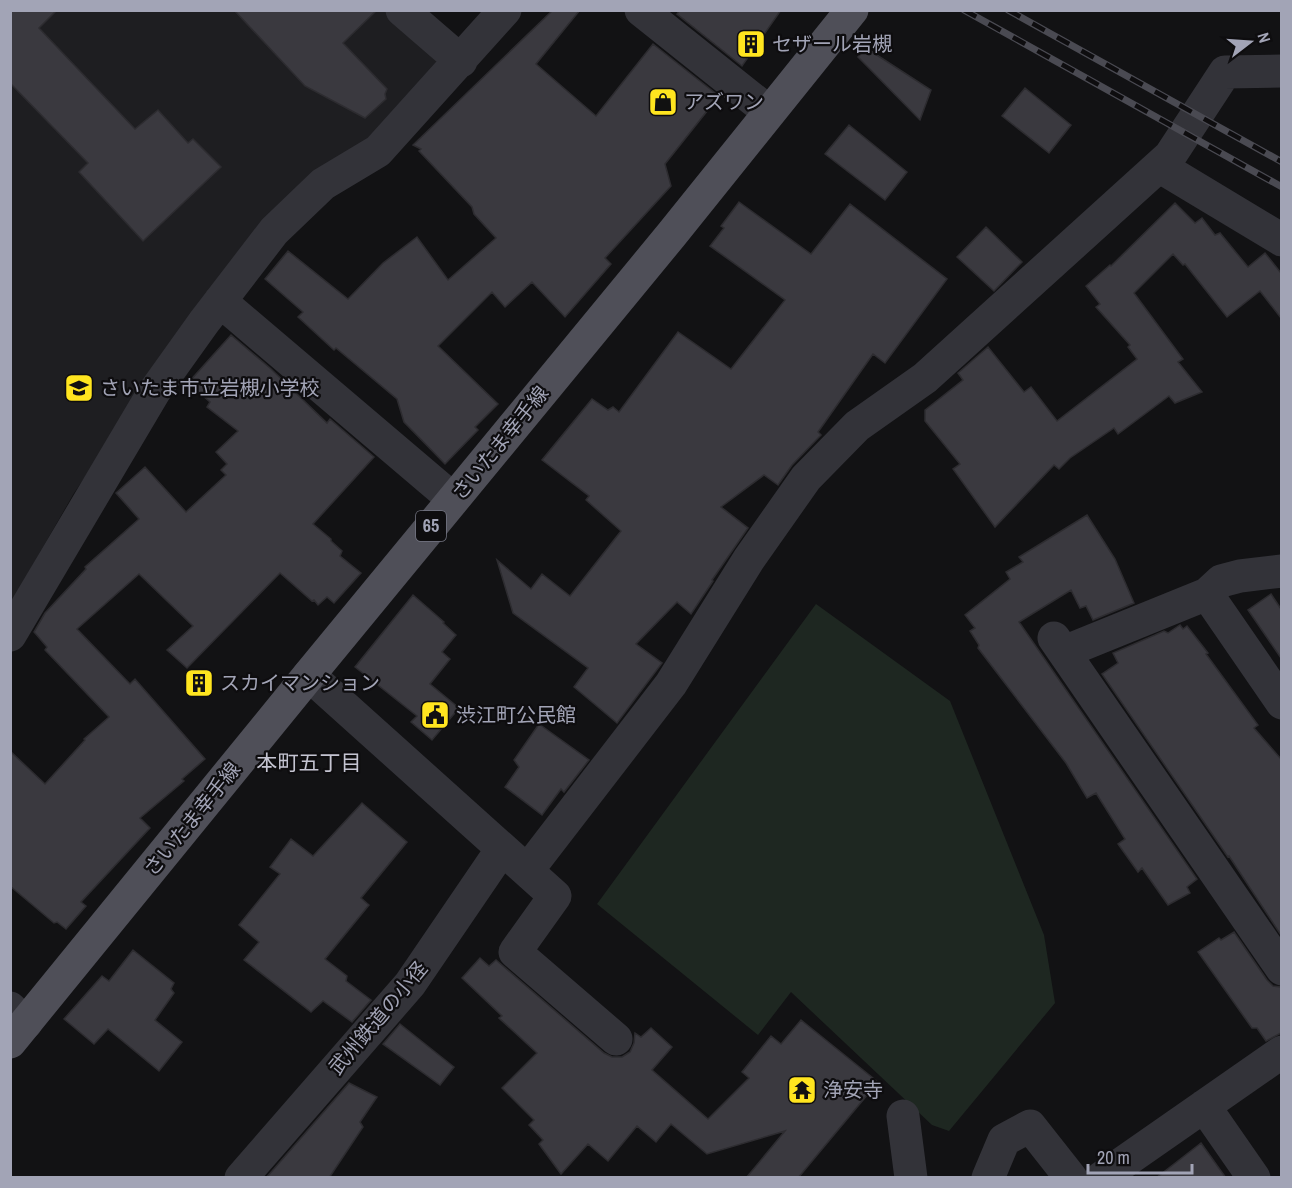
<svg xmlns="http://www.w3.org/2000/svg" width="1292" height="1188" font-family="'Archivo Narrow','Noto Sans JP',sans-serif">
<style>
.built{fill:#1e1e21}
.green{fill:#1e2721}
.building{fill:#3a393f;stroke:#2d2c30;stroke-width:1.5}
.lines{fill:none;stroke-linecap:round;stroke-linejoin:round}
.minor{stroke:#333339;stroke-width:33}
.major{stroke:#4f4f58;stroke-width:33}
.rail-casing{stroke:#4a4a52;stroke-width:7}
.rail{stroke:#0e0d0f;stroke-width:4.5;stroke-dasharray:14;stroke-linecap:butt}
.labels{text-anchor:middle;stroke-width:4.5;stroke-linejoin:round;paint-order:stroke}
.shield{fill:#0e0d0f;stroke:#767784;stroke-width:1.5}
.shield-label{font-size:18px;font-weight:bold;fill:#a2a4b6}
.poi-label{font-size:20px;fill:#a2a4b6;stroke:#0e0d0f;text-anchor:start}
.street-label{font-size:20px;fill:#a2a4b6;stroke:#0e0d0f}
.neighbourhood-label{font-size:21px;fill:#c4c4d1;stroke:#0e0d0f}
</style>
<rect width="100%" height="100%" fill="#121214"/>
<path class="built" d="M11 11H387L432 48 438 65 351 156 220 283 74 493 11 603Z"/>
<path class="green" d="M816 604 950 701 1044 935 1055 1003 949 1131 932 1125 791 992 758 1035 597 904Z"/>
<path class="building" d="M10 10H57L39 28 135 129 158 110 188 143 193 139 221 167 143 241 79 172 88 163 10 83Z
M234 10H377L343 43 387 89 385 94 386 99 365 118 305 86Z
M553 10H580L536 64 596 116 653 44 719 96 665 164 671 186 605 258 611 264 565 317 532 282 505 307 492 292 438 346 498 404 475 427 478 430 445 464 404 422 397 399 336 348 334 350 298 317 303 312 265 279 288 251 348 299 383 263 417 237 448 280 496 238 474 214 472 207 419 151 421 149 413 145Z
M680 10H781L742 66 677 14Z
M866 48 931 90 920 120 858 57Z
M1025 88 1071 125 1049 153 1002 116Z
M849 125 907 172 885 200 825 154Z
M739 202 811 254 850 204 947 279 885 363 873 354 818 432 821 435 792 465 778 485 764 475 721 507 748 528 712 580 713 581 691 614 677 602 636 644 662 663 617 723 574 687 588 668 513 613 497 560 531 589 542 574 570 596 621 531 586 500 589 496 542 460 592 399 608 410 613 407 619 412 678 332 731 369 785 300 710 246 724 228 721 226Z
M1175 203 1195 223 1202 218 1215 235 1220 233 1248 267 1265 253 1281 273V318L1260 291 1227 317 1185 264 1183 265 1173 254 1134 293 1183 359 1178 362 1202 392 1175 403 1169 396 1118 434 1114 428 1070 458 1059 469 1054 465 995 527 953 469 960 464 925 421V410L963 380 958 373 988 347 1024 392 1031 387 1057 421 1137 359 1128 347 1130 345 1096 307 1100 304 1086 286 1110 265 1111 266Z
M986 227 1022 262 994 291 957 257Z
M231 335 270 368 327 423 330 419 374 457 313 524 331 539V541L342 551 340 556 361 573 334 603 327 597 318 605 314 600 312 601 280 573 187 668 167 650 193 626 139 574 77 629 130 684 135 679 205 759 182 779 184 781 140 818 150 828 81 902 86 906 66 929 57 922 54 923 10 886V751L45 784 85 740 84 739 109 717 45 650 47 647 34 632 45 613 86 569 85 567 139 519 116 493 145 467 186 512 226 475 221 470 227 464 216 452 238 431 207 407 210 402 188 383Z
M1087 515 1115 559 1134 603 1093 620 1086 606 1080 608 1071 590 1019 622 1197 879 1187 887 1190 893 1168 905 1142 868 1138 872 1118 844 1125 839 1096 793 1087 798 1066 763 978 648 979 645 970 631 975 628 965 615 1010 579 1006 572 1023 562 1019 557Z
M1271 594 1281 609V658L1248 610Z
M413 595 444 622 443 623 456 635 442 652 450 659 430 684 459 708 432 740 411 722 417 716 355 667Z
M1180 625 1183 629 1187 626 1208 653 1206 654 1258 725 1254 728 1281 759V935L1229 856 1228 857 1102 674 1118 663 1113 653 1164 631 1168 633Z
M539 724 589 760 564 792 561 789 542 815 505 787 519 767 514 760Z
M362 803 407 842 361 898 369 905 325 959 347 976 346 981 371 1000 352 1022 323 1001 311 1012 244 960 259 942 239 925 280 874 270 867 291 839 313 856Z
M1234 932 1267 980 1273 986 1281 987V1033L1266 1041 1257 1028H1252L1198 952 1219 938 1221 940Z
M133 950 174 983 171 989 174 993 155 1020 182 1042 159 1071 108 1029 94 1044 64 1019 102 976 109 981Z
M480 958 489 966 496 960 604 1053 612 1057H622L630 1052 634 1043 635 1033 641 1037 651 1028 672 1047 652 1070 708 1119 749 1078 742 1072 771 1036 781 1044 801 1020 878 1082 798 1178H746L785 1131 707 1154 671 1124 656 1142 637 1126 608 1161 588 1144 561 1174 539 1144 543 1140 529 1125 534 1120 502 1088 537 1053 499 1018 502 1016 462 978Z
M400 1024 454 1067 440 1085 383 1044Z
M349 1083 377 1097 360 1122 363 1127 329 1178H266Z
M1201 1143 1226 1178H1156Z"/>
<g class="lines">
<path class="minor" d="M402 10 461 61
M641 10 769 112
M1159 166 1282 240
M220 301 453 499
M1207 594 1282 703
M10 635 154 392 204 322 274 231 323 184 378 151 505 10
M1054 638 1282 969
M1064 652 1207 594 1221 581 1240 576 1282 571
M309 675 555 896 515 952 616 1039
M527 871 671 684 749 559 806 478 857 426 925 378 1170 156 1225 72 1282 71
M10 1008 26 1023
M1204 1106 1254 1178
M903 1116 911 1178
M241 1178 410 984 502 849
M988 1178 1004 1140 1030 1126 1071 1178
M1101 1178 1282 1052"/>
<path class="major" d="M10 1042 309 675 672 234 852 10"/>
<g class="rail-casing">
<path id="rail" d="M964 10 1282 187
M1008 10 1282 162"/>
</g>
<use href="#rail" class="rail"/>
</g>
<defs>
<g id="building-square" transform="scale(1.5)"><rect x="-9" y="-9" width="18" height="18" rx="4" fill="#ffe51f" stroke="#0e0d0f"/><path d="M-4-6H4V6H1V3H-1V6H-4ZM-2.5-4.3h1.7v1.8h-1.7ZM.8-4.3h1.7v1.8H.8ZM-2.5-1h1.7V.8h-1.7ZM.8-1h1.7V.8H.8Z" fill="#111"/></g>
<g id="shop-square" transform="scale(1.5)"><rect x="-9" y="-9" width="18" height="18" rx="4" fill="#ffe51f" stroke="#0e0d0f"/><path d="M-5-2.5h2.3a2.7 3.5 0 0 1 5.4 0H5L5.5 6h-11ZM-1.5-2.5h3a1.5 2.3 0 0 0-3 0Z" fill="#111"/></g>
<g id="school-square" transform="scale(1.5)"><rect x="-9" y="-9" width="18" height="18" rx="4" fill="#ffe51f" stroke="#0e0d0f"/><path d="M0-5L7-2L0 1L-7-2ZM-4 1L0 2.5L4 1V4Q0 6-4 4Z" fill="#111"/></g>
<g id="civic-square" transform="scale(1.5)"><rect x="-9" y="-9" width="18" height="18" rx="4" fill="#ffe51f" stroke="#0e0d0f"/><path d="M-.6-6.5H3V-4.5H.6V-3L4-1V1h2V6H-6V1h2V-1L-.6-3ZM-1.2 2.5V6h2.4V2.5Z" fill="#111"/></g>
<g id="temple-square" transform="scale(1.5)"><rect x="-9" y="-9" width="18" height="18" rx="4" fill="#ffe51f" stroke="#0e0d0f"/><path d="M0-6L5-2H3V0L6.5 2.5H4V6H1.5V3h-3V6H-4V2.5H-6.5L-3 0V-2H-5Z" fill="#111"/></g>
</defs>
<g fill-rule="evenodd">
<use href="#building-square" x="751" y="44"/>
<use href="#shop-square" x="663" y="102"/>
<use href="#school-square" x="79" y="388"/>
<use href="#building-square" x="199" y="683"/>
<use href="#civic-square" x="435" y="715"/>
<use href="#temple-square" x="802" y="1090"/>
</g>
<g class="labels">
<rect class="shield" x="416" y="511" width="30" height="30" rx="4.5"/>
<g class="shield-label">
<text x="431" y="532">65</text>
</g>
<g class="poi-label">
<text x="772" y="51">セザール岩槻</text>
<text x="684" y="109">アズワン</text>
<text x="100" y="395">さいたま市立岩槻小学校</text>
<text x="220" y="690">スカイマンション</text>
<text x="456" y="722">渋江町公民館</text>
<text x="823" y="1097">浄安寺</text>
</g>
<g class="street-label">
<text transform="translate(500 443) rotate(-51)" y="7">さいたま幸手線</text>
<text transform="translate(192 819) rotate(-51)" y="7">さいたま幸手線</text>
<text transform="translate(378 1018) rotate(-50)" y="7">武州鉄道の小径</text>
</g>
<g class="neighbourhood-label">
<text x="309" y="770">本町五丁目</text>
</g>
</g>
<rect width="1292" height="1188" fill="none" stroke="#a2a4b6" stroke-width="24"/>
<g transform="translate(1250 42) rotate(73)" stroke="#0e0d0f" stroke-width="4.5" paint-order="stroke">
<path d="M0-4.5L10 22L0 15L-10 22Z" fill="#a2a4b6"/>
<text y="-9" font-size="16" font-weight="bold" text-anchor="middle" fill="#a2a4b6">N</text>
</g>
<path d="M1088 1164v9h104v-9" fill="none" stroke="#a2a4b6" stroke-width="3"/>
<text x="1097" y="1164" font-size="18" fill="#a2a4b6" stroke="#0e0d0f" stroke-width="4.5" paint-order="stroke">20 m</text>
</svg>
